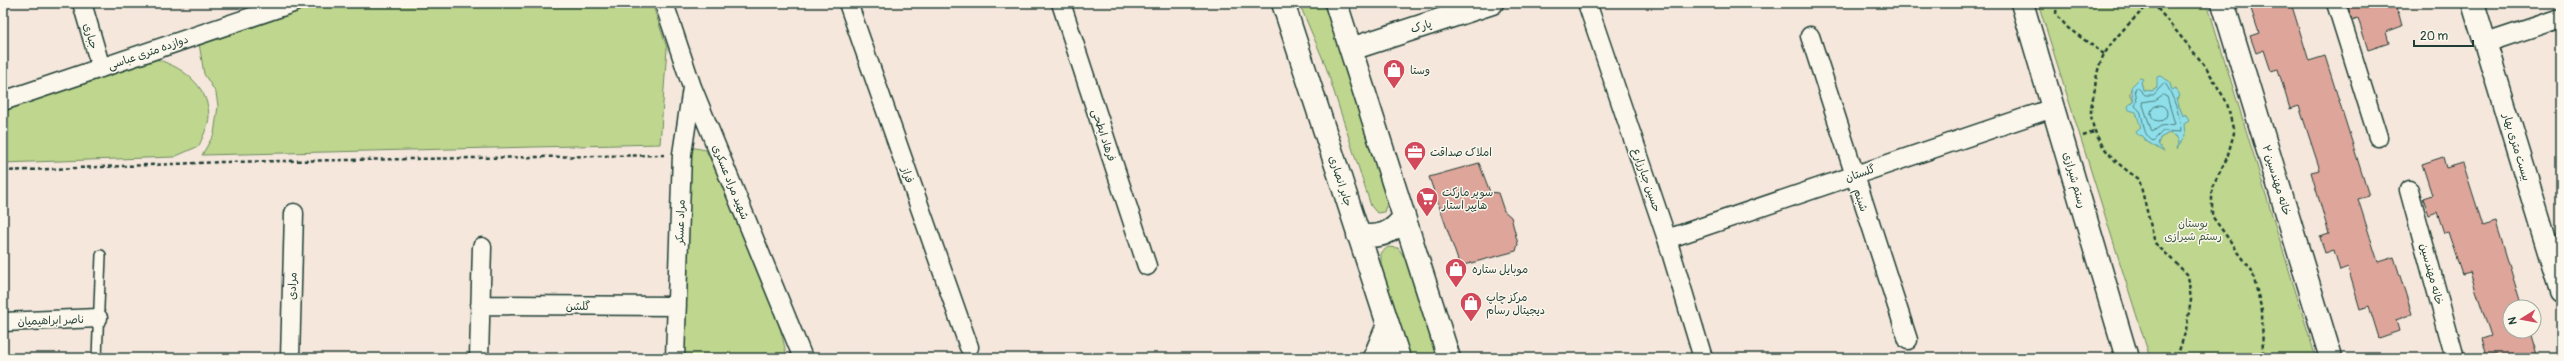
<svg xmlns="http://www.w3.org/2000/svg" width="2564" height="361" font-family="Pangolin,'Playpen Sans Arabic',sans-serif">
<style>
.green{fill:#bed68d;stroke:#6e8a60;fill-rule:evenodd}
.water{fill:#8fdfea;stroke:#629ea1}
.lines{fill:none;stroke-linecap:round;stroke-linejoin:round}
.shore{stroke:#4c7e7d;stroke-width:1}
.building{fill:#dea59b;stroke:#1f3d34}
.service-casing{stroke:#1f3d34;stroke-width:12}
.minor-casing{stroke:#1f3d34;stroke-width:21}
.tertiary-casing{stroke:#1f3d34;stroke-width:25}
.secondary-casing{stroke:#1f3d34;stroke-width:25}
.path{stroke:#1f3d34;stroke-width:2.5;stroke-dasharray:4 3;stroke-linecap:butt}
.service{stroke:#fbf7ec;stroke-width:9}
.minor{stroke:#fbf7ec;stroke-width:18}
.tertiary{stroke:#fbf7ec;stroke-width:22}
.secondary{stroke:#fbf7ec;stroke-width:22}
.labels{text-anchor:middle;stroke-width:3;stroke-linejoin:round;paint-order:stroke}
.street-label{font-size:11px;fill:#1f3d34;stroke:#fbf7ec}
.poi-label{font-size:11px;fill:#1f3d34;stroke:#fbf7ec;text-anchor:start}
.park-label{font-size:11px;fill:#3f5c46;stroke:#fbf7ec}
</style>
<rect width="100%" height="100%" fill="#f5e7dc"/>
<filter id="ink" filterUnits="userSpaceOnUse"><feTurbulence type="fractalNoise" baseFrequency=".025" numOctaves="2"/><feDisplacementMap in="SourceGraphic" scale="8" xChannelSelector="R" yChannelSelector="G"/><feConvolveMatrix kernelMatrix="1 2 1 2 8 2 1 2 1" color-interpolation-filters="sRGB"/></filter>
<g filter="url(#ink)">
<path class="green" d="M323 3H652L667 48 660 144 202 155 214 134 218 106 216 93 204 74 199 43Z
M1299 3H1325L1378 171 1387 203 1384 212 1377 213 1371 206 1325 64Z
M2038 3H2207L2316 358H2150ZM2169 81 2172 91 2176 88 2179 98 2176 99 2183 116 2185 114 2177 148 2179 141 2176 136 2169 133 2160 138 2158 144 2163 151 2146 141 2136 111 2131 103 2134 101 2130 93 2141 82 2143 90 2152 91 2157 88 2159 82Z
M152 58C180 65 208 84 209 116 209 125 202 138 199 146L174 157 3 163V111Z
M690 147 706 150C737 217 773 285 787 358H684Z
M1388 247 1398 248 1405 258 1437 358H1411L1381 266V253Z"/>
<path class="water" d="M2160 76 2169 81 2172 90 2176 88 2180 96 2176 99 2183 116 2185 114 2189 121 2184 124 2185 135 2177 149 2179 141 2176 136 2169 133 2160 138 2158 144 2164 152 2146 141 2143 136 2138 135 2136 132 2141 128 2136 112 2129 110 2128 106 2134 101 2131 87 2140 78 2143 79 2141 82 2143 90 2152 91 2157 88V77Z"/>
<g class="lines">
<path class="shore" d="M2165 83C2173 94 2181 118 2181 132L2163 131 2153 141C2139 133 2147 115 2135 106L2137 101 2135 89 2137 87 2145 95H2153Z
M2163 95 2167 97 2175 124 2161 126 2152 132 2142 102 2155 100Z
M2151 113a8 8 0 1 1 16 0a8 8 0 1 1-16 0Z"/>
</g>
<path class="building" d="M2249 3H2291L2309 61 2325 56 2369 196 2358 199 2378 262 2394 257 2412 314 2396 320 2399 331 2379 338 2369 306 2360 309 2348 268 2340 271 2334 250 2325 253 2320 237 2329 234 2311 172 2320 170 2299 106 2290 109 2278 69 2271 71 2264 50 2256 53 2250 36 2259 33Z
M2347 3H2396L2402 26 2386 32 2389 43 2368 50 2358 18 2352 20Z
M2443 157 2446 168 2463 163 2483 226 2496 222 2522 307H2510V331H2530L2538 358H2497L2496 354 2487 356 2482 339 2491 336 2470 272 2462 274 2448 232 2444 233 2437 212 2429 215 2423 198 2432 195 2422 164Z
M1479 163 1490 192 1498 193 1504 211 1511 217 1518 244 1516 251 1460 266 1429 177Z"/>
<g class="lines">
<g class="service-casing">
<path id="service" d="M97 358 101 255"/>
</g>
<g class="minor-casing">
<path id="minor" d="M82 3 101 68
M664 3 692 87 803 358
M848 3 969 347
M1061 3 1147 266
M1587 3 1667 239 1703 358
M2336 3 2378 137
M1810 36 1908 340
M2486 43 2561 18
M3 101 293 3
M2409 190 2455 358
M1667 239 2053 108
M480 305 677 306
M3 322 98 318
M290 358 294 213
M479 358 482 247
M675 358 682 154 692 88"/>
</g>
<g class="tertiary-casing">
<path id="tertiary" d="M2022 3 2127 358
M2223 3 2331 358
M2473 3 2561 291
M1351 49 1492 3"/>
</g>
<g class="secondary-casing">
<path id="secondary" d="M1283 3 1399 358
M1336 3 1449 358
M1358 235C1379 238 1392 234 1404 217
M1374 358 1388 325"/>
</g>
<path class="path" d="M2057 3 2056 14 2068 28 2104 54
M2150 3C2134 19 2117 34 2105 53 2099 62 2096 77 2095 88 2094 95 2091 104 2091 112 2092 142 2116 164 2139 179L2155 243 2188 275 2191 300 2186 330 2178 354 2180 358
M2153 3 2206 67 2227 103 2234 133 2227 158 2212 187V216L2252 271 2262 311 2263 358
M2083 136 2096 131
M3 171 222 162 664 155"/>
<use href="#service" class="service"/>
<use href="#minor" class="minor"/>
<use href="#tertiary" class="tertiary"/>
<use href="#secondary" class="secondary"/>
</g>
</g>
<defs>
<g id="shop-pin" transform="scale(1.15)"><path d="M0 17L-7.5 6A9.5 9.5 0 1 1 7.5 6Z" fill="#d1495b" stroke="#fbf7ec"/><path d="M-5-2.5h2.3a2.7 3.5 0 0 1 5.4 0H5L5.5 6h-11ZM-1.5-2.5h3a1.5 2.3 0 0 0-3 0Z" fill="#fff"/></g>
<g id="office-pin" transform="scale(1.15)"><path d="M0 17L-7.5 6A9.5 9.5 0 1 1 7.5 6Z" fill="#d1495b" stroke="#fbf7ec"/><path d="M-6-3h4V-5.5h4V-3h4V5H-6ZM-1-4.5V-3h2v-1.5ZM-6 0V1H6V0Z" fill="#fff"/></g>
<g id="supermarket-pin" transform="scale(1.15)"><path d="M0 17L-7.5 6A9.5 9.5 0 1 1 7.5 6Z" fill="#d1495b" stroke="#fbf7ec"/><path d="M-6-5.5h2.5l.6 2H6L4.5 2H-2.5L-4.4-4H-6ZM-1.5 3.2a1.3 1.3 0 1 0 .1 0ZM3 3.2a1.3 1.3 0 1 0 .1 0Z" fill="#fff"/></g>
</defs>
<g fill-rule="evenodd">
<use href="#shop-pin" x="1394" y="70"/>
<use href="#office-pin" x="1415" y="152"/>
<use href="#supermarket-pin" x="1427" y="198"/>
<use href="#shop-pin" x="1456" y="269"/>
<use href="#shop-pin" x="1471" y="303"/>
</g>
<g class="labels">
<g class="street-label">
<text transform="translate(1421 26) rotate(-18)" y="4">پارک</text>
<text transform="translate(91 36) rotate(74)" y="4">جباری</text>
<text transform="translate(148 52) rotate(-19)" y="4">دوازده متری عباسی</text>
<text transform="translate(1104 135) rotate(72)" y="4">فرهاد ابطحی</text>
<text transform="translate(2517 147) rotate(73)" y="4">بیست متری بهار</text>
<text transform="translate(1860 173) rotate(-19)" y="4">گلستان</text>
<text transform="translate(908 175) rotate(71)" y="4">فراز</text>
<text transform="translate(1647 180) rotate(71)" y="4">حسین جبارزارع</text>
<text transform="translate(2075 180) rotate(74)" y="4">رستم شیرازی</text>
<text transform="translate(2277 180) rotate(73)" y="4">خانه مهندسین ۲</text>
<text transform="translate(1341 181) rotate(72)" y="4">جابر انصاری</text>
<text transform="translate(731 182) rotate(68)" y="4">شهید مراد عسکری</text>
<text transform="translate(1861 200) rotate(71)" y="4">شبنم</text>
<text transform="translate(680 222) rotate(-88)" y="4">مراد عسکر</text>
<text transform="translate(2432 274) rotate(75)" y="4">خانه مهندسین</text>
<text transform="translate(292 286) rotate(-88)" y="4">مرادی</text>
<text x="578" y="310">گلشن</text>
<text transform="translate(51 320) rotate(-2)" y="4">ناصر ابراهیمیان</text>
</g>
<g class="poi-label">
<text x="1410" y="74">وستا</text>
<text x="1430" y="156">املاک صداقت</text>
<text x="1442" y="196">سوپر مارکت<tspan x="1442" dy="13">هایپر استار</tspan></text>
<text x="1472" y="273">موبایل ستاره</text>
<text x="1486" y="301">مرکز چاپ<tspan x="1486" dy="13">دیجیتال رسام</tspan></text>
</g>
<g class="park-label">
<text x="2193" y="227">بوستان<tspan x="2193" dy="13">رستم شیرازی</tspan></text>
</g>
</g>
<rect width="2564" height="361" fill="none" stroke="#fbf7ec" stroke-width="16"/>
<rect x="8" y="8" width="2548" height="345" fill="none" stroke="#1f3d34" stroke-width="1.5" filter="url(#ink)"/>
<g transform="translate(2522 319) rotate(259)"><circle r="19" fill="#fbf7ec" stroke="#a3ada2"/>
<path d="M0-3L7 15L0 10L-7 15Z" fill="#d1495b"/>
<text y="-6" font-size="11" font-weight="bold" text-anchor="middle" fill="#1f3d34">N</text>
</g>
<path d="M2414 40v6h59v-6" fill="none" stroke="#1f3d34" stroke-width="2"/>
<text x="2420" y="40" font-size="12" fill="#1f3d34" stroke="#fbf7ec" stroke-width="3" paint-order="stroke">20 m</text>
</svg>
